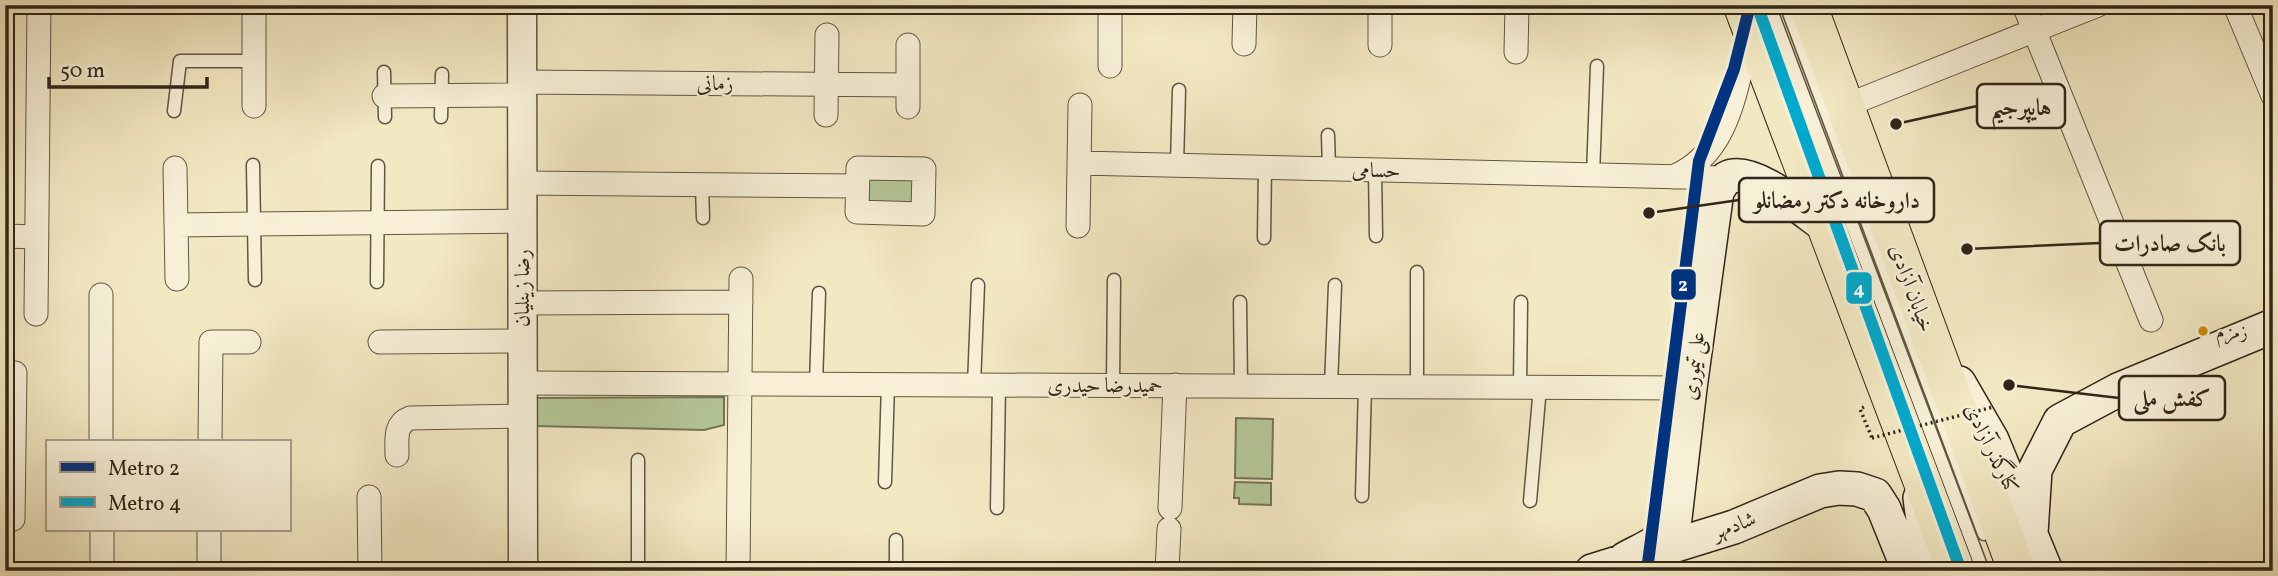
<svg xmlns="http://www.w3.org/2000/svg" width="2278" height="576" font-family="Vollkorn,Amiri,serif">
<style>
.green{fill:#b5c798;stroke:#737658;stroke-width:2}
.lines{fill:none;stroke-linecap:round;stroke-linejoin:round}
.service-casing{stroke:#615643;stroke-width:15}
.minor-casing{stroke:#615643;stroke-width:25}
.tertiary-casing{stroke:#615643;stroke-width:31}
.secondary-casing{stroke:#312519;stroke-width:36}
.primary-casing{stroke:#312519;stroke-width:39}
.path{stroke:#312519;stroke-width:3.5;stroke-dasharray:2 3.5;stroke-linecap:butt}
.service{stroke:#f7f0d7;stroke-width:12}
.minor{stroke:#f7f0d7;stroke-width:23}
.tertiary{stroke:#f7f0d7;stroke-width:28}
.secondary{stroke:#f7f0d7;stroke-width:33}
.primary{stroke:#f2e8c2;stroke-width:37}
.path-bridge{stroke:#312519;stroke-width:3.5;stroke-dasharray:2 3.5;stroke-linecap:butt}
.metro-1-casing{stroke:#f7f0d7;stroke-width:18}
.metro-2-casing{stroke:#f7f0d7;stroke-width:18}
.metro-1{stroke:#003380;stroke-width:12}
.metro-2{stroke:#00a9ce;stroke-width:12}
.bus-dot{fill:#cf8c05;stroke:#f7f0d7;stroke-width:2.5}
.labels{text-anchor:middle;stroke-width:5;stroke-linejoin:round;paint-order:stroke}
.bus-label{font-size:19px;fill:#312519;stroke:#f7f0d7;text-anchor:start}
.street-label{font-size:21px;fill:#312519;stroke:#f7f0d7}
.leader{fill:none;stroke:#312519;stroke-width:2.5}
.callout-dot{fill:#312519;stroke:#f7f0d7;stroke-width:2.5}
.callout{fill:#f7f0d7;stroke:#312519;stroke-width:2.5}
.callout-label{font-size:23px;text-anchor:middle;font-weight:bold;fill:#312519}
.line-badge{stroke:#f7f0d7;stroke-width:2.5}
.badge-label{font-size:19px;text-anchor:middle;font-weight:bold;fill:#fff}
</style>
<rect width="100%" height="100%" fill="#f2e8c2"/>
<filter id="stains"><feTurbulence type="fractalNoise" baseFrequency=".00286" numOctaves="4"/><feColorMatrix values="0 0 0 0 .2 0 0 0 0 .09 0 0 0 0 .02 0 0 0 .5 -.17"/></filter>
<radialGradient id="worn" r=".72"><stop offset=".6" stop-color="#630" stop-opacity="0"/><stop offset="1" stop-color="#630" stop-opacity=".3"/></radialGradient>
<path class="green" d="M867 173 916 175V206L866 205Z
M724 397V425L704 430 536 426V398Z
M1236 418 1273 419 1272 479 1235 478Z
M1235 482 1271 483V505L1239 504V498H1234Z"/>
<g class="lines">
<g class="service-casing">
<path id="service" d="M1769 5 1983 571
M1786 5 1984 534
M384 72 385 117
M174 111 180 61H254
M441 117 442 74
M1328 135 1329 169
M253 165 255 280
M1177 165 1179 90
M1375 170 1376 236
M1593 175 1597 66
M702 185 703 218
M1264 238 1265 167
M377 282 378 166
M1240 302 1241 386
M816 384 819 293
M974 385 978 285
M1113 385 1114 280
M1331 386 1335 285
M1417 386V272
M1520 387 1521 302
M885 482 888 384
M1362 496 1365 386
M1530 501 1540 387
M997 508 999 385
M638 571V460
M896 571V540"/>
</g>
<g class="minor-casing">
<path id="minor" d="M1110 5V66
M1380 5V45
M2024 5 2151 320
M2235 5 2273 96
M1244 44 1245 5
M908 45V107
M1516 52 1517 5
M522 82 908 85
M384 96 522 95
M254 106V5
M1845 106 2098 5
M826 115 827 35
M1079 163 1728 178
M175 168 177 279
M858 168 924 169 923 214 857 212Z
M1673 177C1732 153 1736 82 1751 28
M522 183 857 186
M176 225 522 221
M1078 226 1080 105
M5 236 37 237
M101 295V441
M522 303 741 302
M36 314 39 5
M380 342 521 341
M521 383 1690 388
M210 441 211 342H249
M397 455C397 440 394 424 410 418L522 416
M369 497 370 571
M1170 508 1175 385
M13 519 15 373
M102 529V571
M209 571V529
M738 571 741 279
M1167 571 1169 529"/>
</g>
<g class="tertiary-casing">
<path id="tertiary" d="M522 5 523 571"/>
</g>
<g class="secondary-casing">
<path id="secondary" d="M1959 383 1992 440 2046 571
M1920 498 1930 571
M2031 533 2035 470 2060 421 2118 390 2273 326
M1625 559C1646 547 1666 542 1675 518L1690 388 1717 191C1720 187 1723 181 1727 178 1751 165 1804 211 1824 225
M1592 571 1734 527 1820 491 1839 488 1857 489 1875 495 1884 509 1909 571"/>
</g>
<g class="primary-casing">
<path id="primary" d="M1742 5 1956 571
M1808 5 2017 571"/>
</g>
<path class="path" d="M1864 407 1860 409 1872 438"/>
<use href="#service" class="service"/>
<use href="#minor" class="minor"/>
<use href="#tertiary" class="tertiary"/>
<use href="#secondary" class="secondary"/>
<use href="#primary" class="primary"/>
<path class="path-bridge" d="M1872 438 1993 407"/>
<g class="metro-1-casing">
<path id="metro-1" d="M1647 571 1699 161 1734 69 1750 5"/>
</g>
<g class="metro-2-casing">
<path id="metro-2" d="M1757 5 1961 571"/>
</g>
<use href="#metro-1" class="metro-1"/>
<use href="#metro-2" class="metro-2"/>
</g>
<circle class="bus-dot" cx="2203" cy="331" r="6"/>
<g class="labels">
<g class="bus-label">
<text x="2216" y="338">زمزم</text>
</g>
<g class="street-label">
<text x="715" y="90">زمانی</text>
<text transform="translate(1376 170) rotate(1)" y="7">حسامی</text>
<text transform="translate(522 288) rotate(-90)" y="7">رضا زینلیان</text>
<text transform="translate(1912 288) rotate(70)" y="7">خیابان آزادی</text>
<text transform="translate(1693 366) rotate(-83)" y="7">علی تیموری</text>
<text x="1105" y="392">حمیدرضا حیدری</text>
<text transform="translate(1992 448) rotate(64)" y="7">کنارگذر آزادی</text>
<text transform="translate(1734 525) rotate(-20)" y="7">شادمهر</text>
</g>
</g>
<path class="leader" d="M1896 124L1977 106M1649 213L1739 200M1967 249L2100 243M2009 385L2119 398"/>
<g class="callout-dot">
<circle cx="1896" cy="124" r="7"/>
<circle cx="1649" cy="213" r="7"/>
<circle cx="1967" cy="249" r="7"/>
<circle cx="2009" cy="385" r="7"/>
</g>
<g class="callout">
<rect x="1977" y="84" width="88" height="44" rx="7"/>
<rect x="1739" y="178" width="195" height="44" rx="7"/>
<rect x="2100" y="221" width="140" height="44" rx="7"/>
<rect x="2119" y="376" width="106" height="44" rx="7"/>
</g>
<g class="callout-label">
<text x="2021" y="115">هایپرجیم</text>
<text x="1837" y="208">داروخانه دکتر رمضانلو</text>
<text x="2170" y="251">بانک صادرات</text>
<text x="2172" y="406">کفش ملی</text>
</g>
<g class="line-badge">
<rect x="1670" y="268" width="27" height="33" rx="7" fill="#003380"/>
<rect x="1845" y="271" width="28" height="34" rx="7" fill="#00a9ce"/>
</g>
<g class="badge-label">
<text x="1683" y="291">2</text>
<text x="1859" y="295">4</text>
</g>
<rect width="2278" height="576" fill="none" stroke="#f2e8c2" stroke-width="28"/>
<rect x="7" y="7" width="2264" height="562" fill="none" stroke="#312519" stroke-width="3.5"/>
<rect x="14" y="14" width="2250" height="548" fill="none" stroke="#312519" stroke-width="2"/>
<rect x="46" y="440" width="245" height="91" fill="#f7f0d7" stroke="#a89f8b" stroke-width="2"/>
<rect x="60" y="462" width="35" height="10" fill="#003380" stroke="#a89f8b" stroke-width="2"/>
<text x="108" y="475" font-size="21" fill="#312519">Metro 2</text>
<rect x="60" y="497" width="35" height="10" fill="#00a9ce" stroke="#a89f8b" stroke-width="2"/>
<text x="108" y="510" font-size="21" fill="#312519">Metro 4</text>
<path d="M49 77v10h158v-10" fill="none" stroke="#312519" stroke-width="3.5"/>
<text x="60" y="77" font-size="21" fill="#312519" stroke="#f7f0d7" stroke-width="5" paint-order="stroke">50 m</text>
<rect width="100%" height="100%" filter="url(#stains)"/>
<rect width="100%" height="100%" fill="url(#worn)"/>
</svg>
